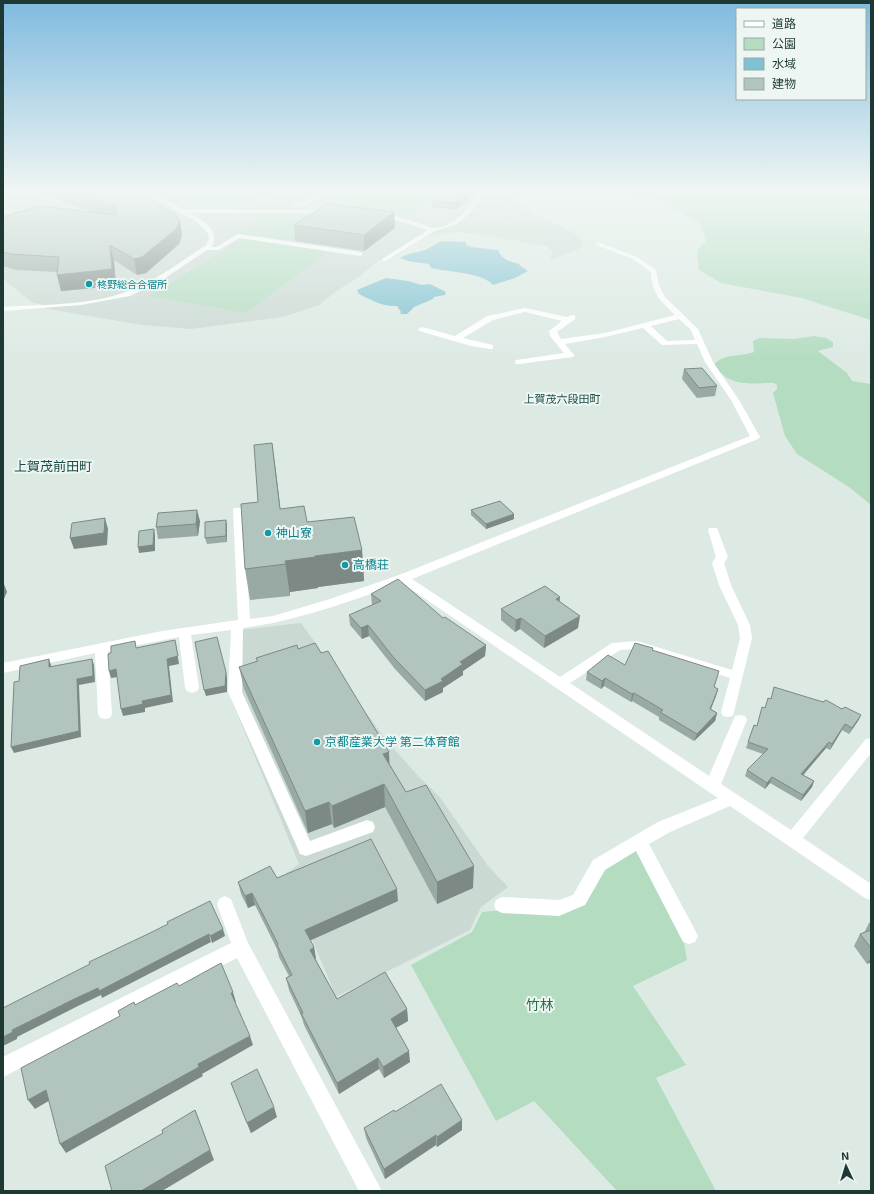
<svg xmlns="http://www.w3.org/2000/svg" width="874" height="1194" font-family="'Exo 2','Noto Sans JP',sans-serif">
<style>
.built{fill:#cbd9d3}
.green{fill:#b4dcc1}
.water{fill:#81c2d2}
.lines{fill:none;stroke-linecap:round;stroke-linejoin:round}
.minor{fill:#fff;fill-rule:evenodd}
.wall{fill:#99a9a3}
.shaded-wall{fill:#7d8985}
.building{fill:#b2c4be;stroke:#7d8985}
.culture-dot{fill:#0f9aa8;stroke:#edf6f2;stroke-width:1.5}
.labels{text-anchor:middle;stroke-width:4;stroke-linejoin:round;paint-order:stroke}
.far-culture-label{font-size:10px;fill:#0d838f;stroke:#edf6f2;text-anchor:start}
.far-neighbourhood-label{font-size:11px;fill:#1a4c42;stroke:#edf6f2}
.culture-label{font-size:12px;fill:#0d838f;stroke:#edf6f2;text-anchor:start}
.neighbourhood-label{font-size:13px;fill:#1a4c42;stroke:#edf6f2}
.near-park-label{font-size:14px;fill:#277147;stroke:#edf6f2}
</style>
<rect width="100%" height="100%" fill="#ddeae4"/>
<path class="built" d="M3 193H153L251 201 263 195 274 193H514L519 202 538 217 565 228 575 234 582 241 581 248 550 260 553 252 547 246 483 235 459 232 428 236 388 261 379 260 359 277 338 290 319 305 283 317 191 329 142 325 43 308 41 304 33 303 8 283 3 278V215L13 211 3 205Z
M301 623 383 736 417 775 439 796 488 866 508 887 481 907 470 930 336 997 285 874 299 864 230 696 231 631Z"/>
<path class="green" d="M153 193H274L263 195 245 204 216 206 188 205 168 200 167 195Z
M327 193H440L416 214 313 202Z
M629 193H871V320L801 298 721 283 699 270 697 251 706 241 700 223 660 201Z
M268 215 320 222 293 241 239 234Z
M243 239 329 251 246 313 149 296Z
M814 336 826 338 833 342V347L818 351 847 373 852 381 871 384V505L849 487 797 454 785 436 773 393 777 389V385L774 383C750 383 730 388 714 365 723 353 741 357 754 352L753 341 760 338 794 339Z
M637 846 683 937 687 960 633 986 686 1065 656 1078 716 1191H617L534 1101 496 1121 411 965 472 932 482 912 504 910 562 911 603 867Z"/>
<path class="water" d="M443 241 466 242V245L471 247 498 250C502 260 510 262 520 264L519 265 528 271 515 278 493 285C482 272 447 272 431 268L429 264 408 261 400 258C408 253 417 253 425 250 432 247 436 243 443 241Z
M386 278 408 281 422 285 430 284 446 292 445 295 434 297 433 299 414 307 407 314H400L401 312 397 306C383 307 371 300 359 294L357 290Z"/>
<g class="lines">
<path class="minor" d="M317 193H324L308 204 294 207 291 205 304 202Z
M478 193H495L482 196 479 202 466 217 455 225 435 231 386 261H382V259L428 230 396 220 377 217V215C392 213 408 220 422 224 425 225 430 228 433 228 452 228 470 209 478 193Z
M126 194 157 195 183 209 335 210 336 211 333 213H189C203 220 220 229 212 247H216L238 234 360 252 363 254 360 256 239 238 219 250H207L162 280 130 296 81 305 3 311V307C47 304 95 306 136 288 161 277 183 260 206 245L209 239 208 233 196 221 154 198 128 197 125 195Z
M596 243H600L637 257 656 270 659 285 665 297 698 329 713 362 739 400 760 437 758 439 412 579 560 677 612 643 637 641 732 670 740 638 738 625 719 585 712 563 716 557 708 530 709 528H717L728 557 724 563 731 585 750 625 752 638 733 716 728 717 723 716 721 712 730 678 637 649 620 650 570 683 709 776 735 716 740 715 745 716 747 720 721 784 791 830 866 739 871 738V753L803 838 871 884V900L865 898 730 806 670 832 649 844 695 930 698 936 695 942 689 944 683 942 636 851 605 870 585 905 559 916 502 913 496 910 494 905 496 900 502 897 559 900 573 895 593 860 658 822 718 798 402 583C350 601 298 621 243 628L242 692 310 841 367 820 373 822 375 827 373 832 306 856 300 854 298 849 228 692 231 630 191 635 199 688 197 691 192 693 187 691 185 688 179 637 108 651 112 714 110 718 105 719 100 718 98 714 95 653 3 673V663L162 631 238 620 233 510 234 508H242L243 510 250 619 273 616 330 599 399 575 750 436 731 400 705 362 697 344 662 345 643 328 605 337 565 344 574 355 573 357 519 364H516L515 362 516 360 564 353 550 336 549 331 562 321 525 312 493 320 463 338 493 345V349H490L471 346 419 331 418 329 422 327 455 336 487 316 525 308 567 317 572 315H575V319L557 332 561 339 605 333 675 315C660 300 652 294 651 272L633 259 596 245ZM679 319 691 330 695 340 667 341 651 326Z
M225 896 231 899 248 943 382 1191H359L237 958 3 1077V1057L231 943 217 904 219 899Z"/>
</g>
<path class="wall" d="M44 193H141L180 221 182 235 179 244 146 273 137 275 114 260 116 286 61 291 57 272 16 270 3 266V217L93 212 62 202V199Z
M441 193H475L455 210 432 207V201Z
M394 212 395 228 364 251 295 241 294 225Z
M684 369 717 386 715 396 697 398 682 379Z
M272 443 280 509 362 550 364 581 318 587V588L290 592V596L250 600 245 569 258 502Z
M471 510 514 519 486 529 471 515Z
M200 521 198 536 158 539 156 527Z
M227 525V542L207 544 205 538Z
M371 594 443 618 486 645 485 656 463 671V675L443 688V692L425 701 395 669 369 636 362 639 350 625 349 615 373 605H372Z
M559 602 578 628 544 648 520 629 515 632 501 620V609Z
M298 649 390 765 406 792 473 888 437 904 385 807 334 828 332 824 308 833 244 689 239 667 257 662 256 658Z
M652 650 717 678 714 687 718 689 716 696 711 709 717 713 715 721 694 741 659 720V717L632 701 631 702 604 686 601 689 586 680 587 672 625 665Z
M774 687 861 715 858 721 849 734 842 730 830 750 826 748 803 775 814 781 812 787 801 801 770 783 765 789 745 776 747 770 763 754 746 748 754 725 757 726 762 707 765 708 768 698 771 699Z
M277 878 398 901 310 940 314 947 316 959V960L337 999 407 1009 408 1021 396 1028 410 1062 384 1078 379 1069 339 1094 304 1025 302 1018 289 990 286 978 289 976 279 957 277 949 255 905 248 908 241 894 238 882Z
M871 922V962L867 964 854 946 860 934 864 933 869 923Z
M231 1083 277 1117 251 1133Z
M395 1112 462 1130 437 1147 436 1145 385 1179 366 1138 364 1128Z"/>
<path class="shaded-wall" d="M467 193H475L455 210V203Z
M394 212 395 228 364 251V235Z
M180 221 182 235 179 244 146 273 137 275 134 259Z
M110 245 114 260 116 286 61 291 57 275Z
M272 443 276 472 284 539 280 509Z
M197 510 200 521 198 536 196 524Z
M514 514V519L486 529V524Z
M105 518 108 529 107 545 74 549 70 538Z
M226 520 227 525V542L226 536Z
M154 529 155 535V551L139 553 138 547Z
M362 550 364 581 318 587V588L290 592V596L285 561 315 556Z
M4 584 7 592 3 601V586Z
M560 597 559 609 556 599Z
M580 616 578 628 544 648 545 636Z
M521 618 520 629 515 632 516 620Z
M368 625 369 636 362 639 361 628Z
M175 640 179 664 169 666 173 702 145 708V712L123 716 121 709 142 701 167 659Z
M486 645 485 656 463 671V675L443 688V692L425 701V690L460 662Z
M49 659 51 665 52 673 49 667Z
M92 659 94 665 95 682 79 685 81 737 14 753 11 747 77 679Z
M116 669 118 677 111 678 109 671Z
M226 672 227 678V692L206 696 204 690Z
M605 678 604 686 601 689 602 681Z
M718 689 716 696 708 716 710 709Z
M634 693 632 701 631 702 632 694Z
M717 713 715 721 694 741 697 734Z
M861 715 858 721 849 734 852 728Z
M845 724 842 730 830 750 832 744Z
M829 742 826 748 799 780 801 774Z
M389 752 390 774 383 754Z
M772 777 770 783 765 789 767 783Z
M814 781 812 787 801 801 803 795Z
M384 784 385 807 334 828 332 806Z
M329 802 332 824 308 833 305 811Z
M474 866 473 888 437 904V882Z
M397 889 398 901 307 942 305 930Z
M252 893 255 905 248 908 245 896Z
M223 929 225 936 212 943 210 936Z
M209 934 211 942 102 998 101 995 76 1007 17 1037V1039L3 1046V1037L12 1030 72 1000Z
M314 947 316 959 312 962 310 950Z
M871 958V962L867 964Z
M233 992 236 1002 234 1003 231 993Z
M407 1009 408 1021 392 1030 391 1019Z
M250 1036 253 1045 202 1074 203 1076 66 1153 60 1144 198 1064Z
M409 1051 410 1062 384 1078 383 1067Z
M378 1058 379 1069 339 1094 337 1083Z
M46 1090 52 1099 35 1109 28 1100Z
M274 1107 277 1117 251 1133 247 1123Z
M195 1110 214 1160 162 1191H141Z
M462 1120V1130L437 1147V1137Z
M436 1135V1145L385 1179 384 1169Z"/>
<path class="building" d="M75 193H141L176 215 180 221 176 229 142 257 134 259 110 245 112 269 57 275 59 257 11 254 3 252V217L41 206 115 215 117 208Z
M441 193H467L455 203 432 201Z
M327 204 394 212 364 235 294 225Z
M702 368 717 386 699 388 684 369Z
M272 443 280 509 304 506 307 522 354 517 362 550 315 556V557L285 561 286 564 245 569 241 504 258 502 254 445Z
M500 501 514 514 486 524 471 510Z
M197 510 196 524 156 527 158 513Z
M105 518 104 533 70 538 72 523Z
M226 520V536L205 538V522Z
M154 529 153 545 138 547 139 531Z
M398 579 443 618 445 617 486 645 460 662 463 664 441 679 443 681 425 690 394 658 368 625 361 628 349 615 381 601 371 594Z
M545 586 560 597 556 599 580 616 545 636 521 618 516 620 501 609Z
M217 637 226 672 225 686 204 690 195 642Z
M175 640 178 656 167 659 171 695 142 701 143 704 121 709 116 669 109 671 108 654 111 653V646L135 641 136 648Z
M315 643 321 653 328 651 389 752 383 754 406 792 426 785 474 866 437 882 384 784 332 806 329 802 305 811 239 667 258 661 256 658 297 645 298 649Z
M635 643 653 648 652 650 719 671 714 687 718 689 710 709 717 713 697 734 660 712 663 710 634 693 632 694 605 678 602 681 587 672 608 655 625 665Z
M49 659V667L92 659 93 676 77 679 79 731 11 747 14 682 19 681 20 666Z
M774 687 823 702 826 700 842 709 845 707 861 715 852 728 845 724 832 744 829 742 801 774 814 781 803 795 772 777 767 783 747 770 768 749 748 742 754 725 757 726 762 707 765 708 768 698 771 699Z
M371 839 397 889 305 930 314 947 310 950 337 999 385 972 407 1009 391 1019 409 1051 383 1067 378 1058 337 1083 301 1013H303L286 978 292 975 277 945 278 944 252 893 245 896 238 882 270 866 277 878Z
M210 901 223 929 210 936 209 934 99 991 98 988 72 1000 12 1030 13 1032 3 1037V1008L90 964 89 962 150 933 168 924 167 922Z
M871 930V948L860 934Z
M221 963 233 992 231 993 250 1036 198 1064 199 1067 60 1144 46 1090 28 1100 21 1068 120 1016 118 1011 134 1002 135 1005 177 983 179 986Z
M257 1069 274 1107 247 1123 231 1083Z
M441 1084 462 1120 437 1137 436 1135 384 1169 364 1128 394 1110 395 1112Z
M195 1110 210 1150 141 1191H112L105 1166 163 1133 162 1130Z"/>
<linearGradient id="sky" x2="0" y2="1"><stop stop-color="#7fbadf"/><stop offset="0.53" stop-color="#f0f6f3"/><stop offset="1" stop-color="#f0f6f3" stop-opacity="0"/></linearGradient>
<rect width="874" height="361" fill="url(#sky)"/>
<g class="culture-dot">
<circle cx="89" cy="284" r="4"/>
<circle cx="268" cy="533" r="4"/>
<circle cx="345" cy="565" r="4"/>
<circle cx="317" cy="742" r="4"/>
</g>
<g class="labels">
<g class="far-culture-label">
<text x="97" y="288">柊野総合合宿所</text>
</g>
<g class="far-neighbourhood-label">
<text x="562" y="403">上賀茂六段田町</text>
</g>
<g class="culture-label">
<text x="276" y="537">神山寮</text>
<text x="353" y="569">高橋荘</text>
<text x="325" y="746">京都産業大学 第二体育館</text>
</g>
<g class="neighbourhood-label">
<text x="53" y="471">上賀茂前田町</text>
</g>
<g class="near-park-label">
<text x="540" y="1010">竹林</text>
</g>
</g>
<rect width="874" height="1194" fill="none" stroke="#1e3933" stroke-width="8"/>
<rect x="736" y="8" width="130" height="92" fill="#edf6f2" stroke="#9aaaa6"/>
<rect x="744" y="21" width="20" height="6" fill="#ffffff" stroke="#9aaaa6"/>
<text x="772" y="28" font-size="12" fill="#1e3933">道路</text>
<rect x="744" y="38" width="20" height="12" fill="#b4dcc1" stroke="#9aaaa6"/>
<text x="772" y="48" font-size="12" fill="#1e3933">公園</text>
<rect x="744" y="58" width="20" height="12" fill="#81c2d2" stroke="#9aaaa6"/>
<text x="772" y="68" font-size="12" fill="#1e3933">水域</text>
<rect x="744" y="78" width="20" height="12" fill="#b2c4be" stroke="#9aaaa6"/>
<text x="772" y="88" font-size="12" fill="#1e3933">建物</text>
<g transform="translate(846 1166) rotate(356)" stroke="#edf6f2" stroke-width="3" paint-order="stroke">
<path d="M0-3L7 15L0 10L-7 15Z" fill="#1e3933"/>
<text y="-6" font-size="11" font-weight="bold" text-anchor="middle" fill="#1e3933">N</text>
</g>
</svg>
